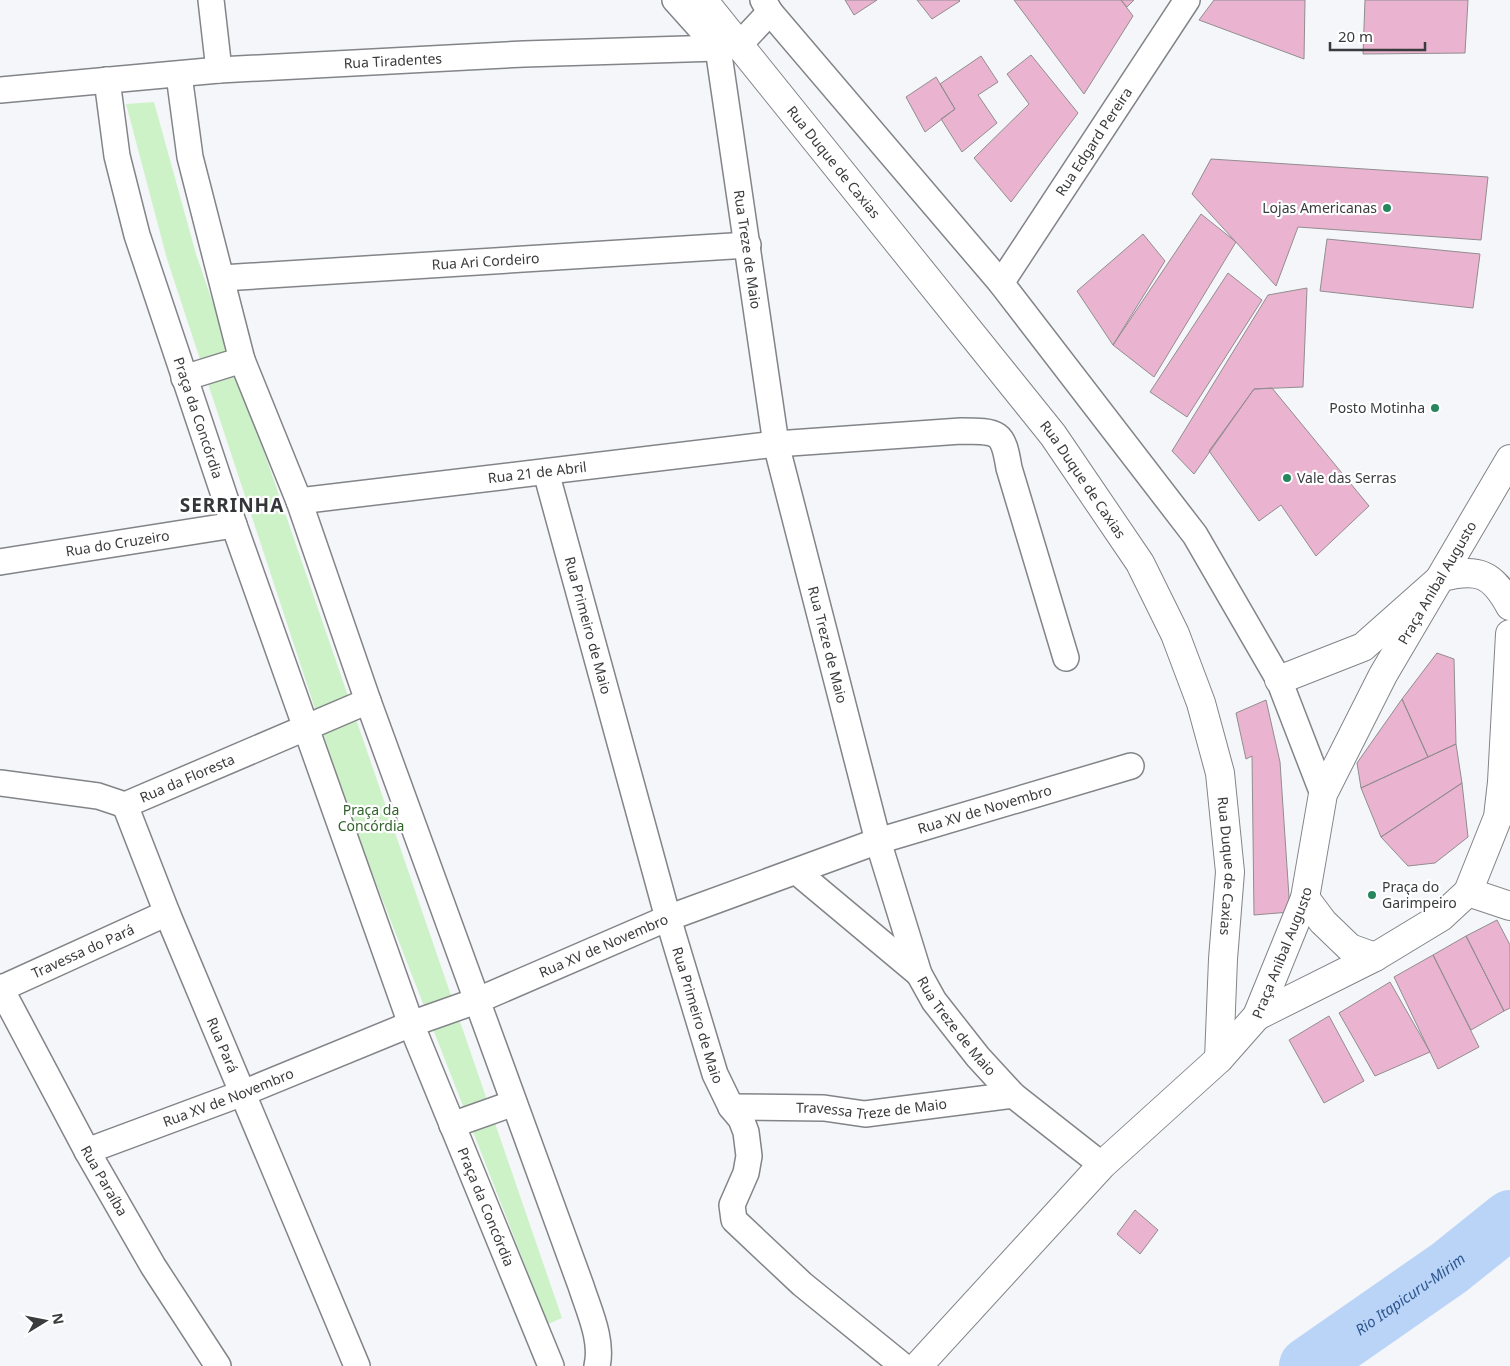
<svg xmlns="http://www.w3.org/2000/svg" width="1510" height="1366" font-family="'Noto Sans',sans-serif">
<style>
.green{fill:#cef2c8}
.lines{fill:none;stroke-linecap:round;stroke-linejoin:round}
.river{stroke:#bad4f8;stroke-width:58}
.building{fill:#eab4d1;stroke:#918d8f}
.street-casing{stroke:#828488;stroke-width:28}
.secondary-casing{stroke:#828488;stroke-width:30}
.primary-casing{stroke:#828488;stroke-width:30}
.street{stroke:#fff;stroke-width:25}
.secondary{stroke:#fff;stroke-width:28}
.primary{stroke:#fff;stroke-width:28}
.poi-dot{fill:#26875f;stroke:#fff;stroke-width:2}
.labels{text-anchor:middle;stroke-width:4.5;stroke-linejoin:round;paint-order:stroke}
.street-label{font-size:14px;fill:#3a3b3d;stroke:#fff}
.poi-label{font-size:14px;fill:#3a3b3d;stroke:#fff;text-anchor:end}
.park-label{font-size:14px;fill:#31632a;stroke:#fff}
.water-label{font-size:15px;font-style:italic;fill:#2f578f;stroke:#fff}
.district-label{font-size:19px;font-weight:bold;letter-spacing:1px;fill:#35363a;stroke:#fff}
</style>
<rect width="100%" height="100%" fill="#f4f6fa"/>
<path class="green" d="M154 102 196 254 562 1318 548 1324 353 824 167 259 126 104Z"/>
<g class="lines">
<path class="river" id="s1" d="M1308 1366 1449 1268 1510 1219"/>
</g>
<path class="building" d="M845 0H877L854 15Z
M917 0H959L960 1 932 19Z
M1014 0H1121L1133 16 1084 94Z
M1121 0H1134L1127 7Z
M1214 0H1305L1304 59 1199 20Z
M1365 0H1468L1465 53 1363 54Z
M1031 55 1078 113 1011 202 974 158 1029 104 1007 74Z
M981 56 998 82 978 95 997 123 962 152 941 119 955 109 940 84Z
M936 77 955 109 925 132 906 97Z
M1211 159 1488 177 1481 240 1298 227 1276 286 1192 194Z
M1201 214 1236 242 1154 377 1113 345Z
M1143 234 1165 261 1113 345 1077 291Z
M1327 239 1480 254 1473 308 1320 291Z
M1228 273 1262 300 1187 417 1150 392Z
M1307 288 1303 387 1254 389 1194 474 1172 451 1268 295Z
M1272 388 1369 506 1316 556 1281 505 1259 521 1209 451 1254 389Z
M1437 653 1454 659 1456 744 1428 757 1402 699Z
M1402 699 1428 757 1361 788 1357 763Z
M1266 700 1280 762 1290 912 1254 915 1252 756 1246 759 1236 713Z
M1456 744 1462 783 1381 837 1361 788Z
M1462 783 1468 837 1435 863 1408 866 1381 837Z
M1497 920 1510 945V1008L1504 1011 1466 936Z
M1466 936 1504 1011 1471 1030 1433 955Z
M1433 955 1479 1047 1438 1069 1394 977Z
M1390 982 1430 1052 1375 1076 1339 1013Z
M1329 1016 1364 1081 1324 1103 1289 1040Z
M1135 1210 1158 1230 1140 1254 1117 1234Z"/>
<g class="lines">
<g class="street-casing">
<g id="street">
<path d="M211 0 219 70"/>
<path id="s2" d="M675 0 718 48 776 444 878 841 919 974 934 1001 978 1057 1013 1095 1102 1165"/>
<path d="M763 0 770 12 1001 283 1195 535 1279 680 1323 794"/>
<path d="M179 75 190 157 242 360 299 501 368 701 581 1286C589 1311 603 1340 597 1366"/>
<path id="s3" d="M107 80 117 156 137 235 234 525 411 1024 551 1366"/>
<path id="s4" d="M0 90 219 70 524 54 718 48 739 45 770 12"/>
<path id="s5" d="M222 278 748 245"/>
<path id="s6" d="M1001 283 1187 0"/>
<path d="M184 378 242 360"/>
<path id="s7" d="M546 472 668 918 715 1074 731 1107 741 1119 746 1132 749 1156 746 1173 732 1205 734 1220 802 1284 903 1366"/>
<path id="s8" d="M299 501 776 444 961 431C999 431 1003 431 1009 468L1066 658"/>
<path id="s9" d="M0 562 234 525"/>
<path id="s10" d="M0 783 98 796 125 805 368 701"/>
<path id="s11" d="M125 805 167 913 357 1366"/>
<path d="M797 872 919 974"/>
<path id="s12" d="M0 987 87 1151 153 1266 218 1366"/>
<path id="s13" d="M0 989 167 913"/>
<path id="s14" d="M731 1107 824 1108 865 1114 1013 1095"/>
<path d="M452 1125 514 1103"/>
<path id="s15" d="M87 1151 243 1093 411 1024 476 1001 668 918 878 841 1131 766"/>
</g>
</g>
<g class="secondary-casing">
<path id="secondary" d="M1468 892 1510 906"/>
</g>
<g class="primary-casing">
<g id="primary">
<path id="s16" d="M703 0 1053 435 1140 563 1175 634 1201 703 1220 773 1230 872 1223 959 1219 1059"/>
<path d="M1279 680 1363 647 1442 577C1478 568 1492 573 1510 606"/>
<path d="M1305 898 1323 922 1350 948 1375 957"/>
<path d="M1257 1016 1375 957 1441 917 1468 892 1498 817 1502 782 1510 634"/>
<path id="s17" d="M918 1366 1102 1165 1219 1059 1257 1016 1305 898 1323 794 1383 675 1510 459"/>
</g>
</g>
<use href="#street" class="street"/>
<use href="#secondary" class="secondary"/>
<use href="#primary" class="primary"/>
</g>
<g class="poi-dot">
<circle cx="1387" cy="208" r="5"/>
<circle cx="1435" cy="408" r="5"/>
<circle cx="1287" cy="478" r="5"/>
<circle cx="1372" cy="895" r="5"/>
</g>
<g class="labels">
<g class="street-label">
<text dy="5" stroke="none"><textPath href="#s4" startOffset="394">Rua Tiradentes</textPath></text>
<text dy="5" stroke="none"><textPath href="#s6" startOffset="169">Rua Edgard Pereira</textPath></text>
<text dy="5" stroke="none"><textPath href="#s16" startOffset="208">Rua Duque de Caxias</textPath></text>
<text dy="5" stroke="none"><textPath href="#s2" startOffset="268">Rua Treze de Maio</textPath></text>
<text dy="5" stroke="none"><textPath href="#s5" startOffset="264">Rua Ari Cordeiro</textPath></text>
<text dy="5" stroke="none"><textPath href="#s3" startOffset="351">Praça da Concórdia</textPath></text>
<text dy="5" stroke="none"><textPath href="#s8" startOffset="240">Rua 21 de Abril</textPath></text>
<text dy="5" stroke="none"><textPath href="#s16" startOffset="612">Rua Duque de Caxias</textPath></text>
<text dy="5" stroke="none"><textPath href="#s9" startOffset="119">Rua do Cruzeiro</textPath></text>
<text dy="5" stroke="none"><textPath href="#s17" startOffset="961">Praça Anibal Augusto</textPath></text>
<text dy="5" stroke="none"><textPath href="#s7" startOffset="159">Rua Primeiro de Maio</textPath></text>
<text dy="5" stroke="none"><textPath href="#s2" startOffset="672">Rua Treze de Maio</textPath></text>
<text dy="5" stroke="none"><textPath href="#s10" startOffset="195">Rua da Floresta</textPath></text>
<text dy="5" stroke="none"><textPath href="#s15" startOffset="961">Rua XV de Novembro</textPath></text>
<text dy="5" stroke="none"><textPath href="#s16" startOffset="1032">Rua Duque de Caxias</textPath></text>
<text dy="5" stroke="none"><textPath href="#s15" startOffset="556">Rua XV de Novembro</textPath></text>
<text dy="5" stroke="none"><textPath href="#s17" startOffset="556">Praça Anibal Augusto</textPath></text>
<text dy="5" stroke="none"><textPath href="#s13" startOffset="91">Travessa do Pará</textPath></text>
<text dy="5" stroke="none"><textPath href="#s7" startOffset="564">Rua Primeiro de Maio</textPath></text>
<text dy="5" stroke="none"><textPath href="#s2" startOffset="1078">Rua Treze de Maio</textPath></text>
<text dy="5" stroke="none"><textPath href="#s11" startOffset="259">Rua Pará</textPath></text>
<text dy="5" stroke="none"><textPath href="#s15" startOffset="151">Rua XV de Novembro</textPath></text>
<text dy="5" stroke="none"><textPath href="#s14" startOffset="141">Travessa Treze de Maio</textPath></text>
<text dy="5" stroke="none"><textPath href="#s12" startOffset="220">Rua Paraíba</textPath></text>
<text dy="5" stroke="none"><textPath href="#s3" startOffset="1191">Praça da Concórdia</textPath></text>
</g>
<g class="poi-label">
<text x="1377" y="213">Lojas Americanas</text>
<text x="1425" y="413">Posto Motinha</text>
<text x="1297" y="483" text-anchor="start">Vale das Serras</text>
<text x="1382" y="892" text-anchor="start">Praça do<tspan x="1382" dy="16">Garimpeiro</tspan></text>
</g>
<g class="park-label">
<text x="371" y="815">Praça da<tspan x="371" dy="16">Concórdia</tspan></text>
</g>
<g class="water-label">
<text dy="5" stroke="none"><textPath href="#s1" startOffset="125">Rio Itapicuru-Mirim</textPath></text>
</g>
<g class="district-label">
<text x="232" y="512">SERRINHA</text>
</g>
</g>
<g transform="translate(45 1321) rotate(80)" stroke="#ffffff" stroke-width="4" paint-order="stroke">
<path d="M0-4L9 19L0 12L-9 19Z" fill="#3a3b3d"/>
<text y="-8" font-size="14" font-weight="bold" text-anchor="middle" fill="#3a3b3d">N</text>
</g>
<path d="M1330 42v8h95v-8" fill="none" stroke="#3a3b3d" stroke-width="2.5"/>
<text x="1338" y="42" font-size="15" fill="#3a3b3d" stroke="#ffffff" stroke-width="4" paint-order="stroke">20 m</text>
</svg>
